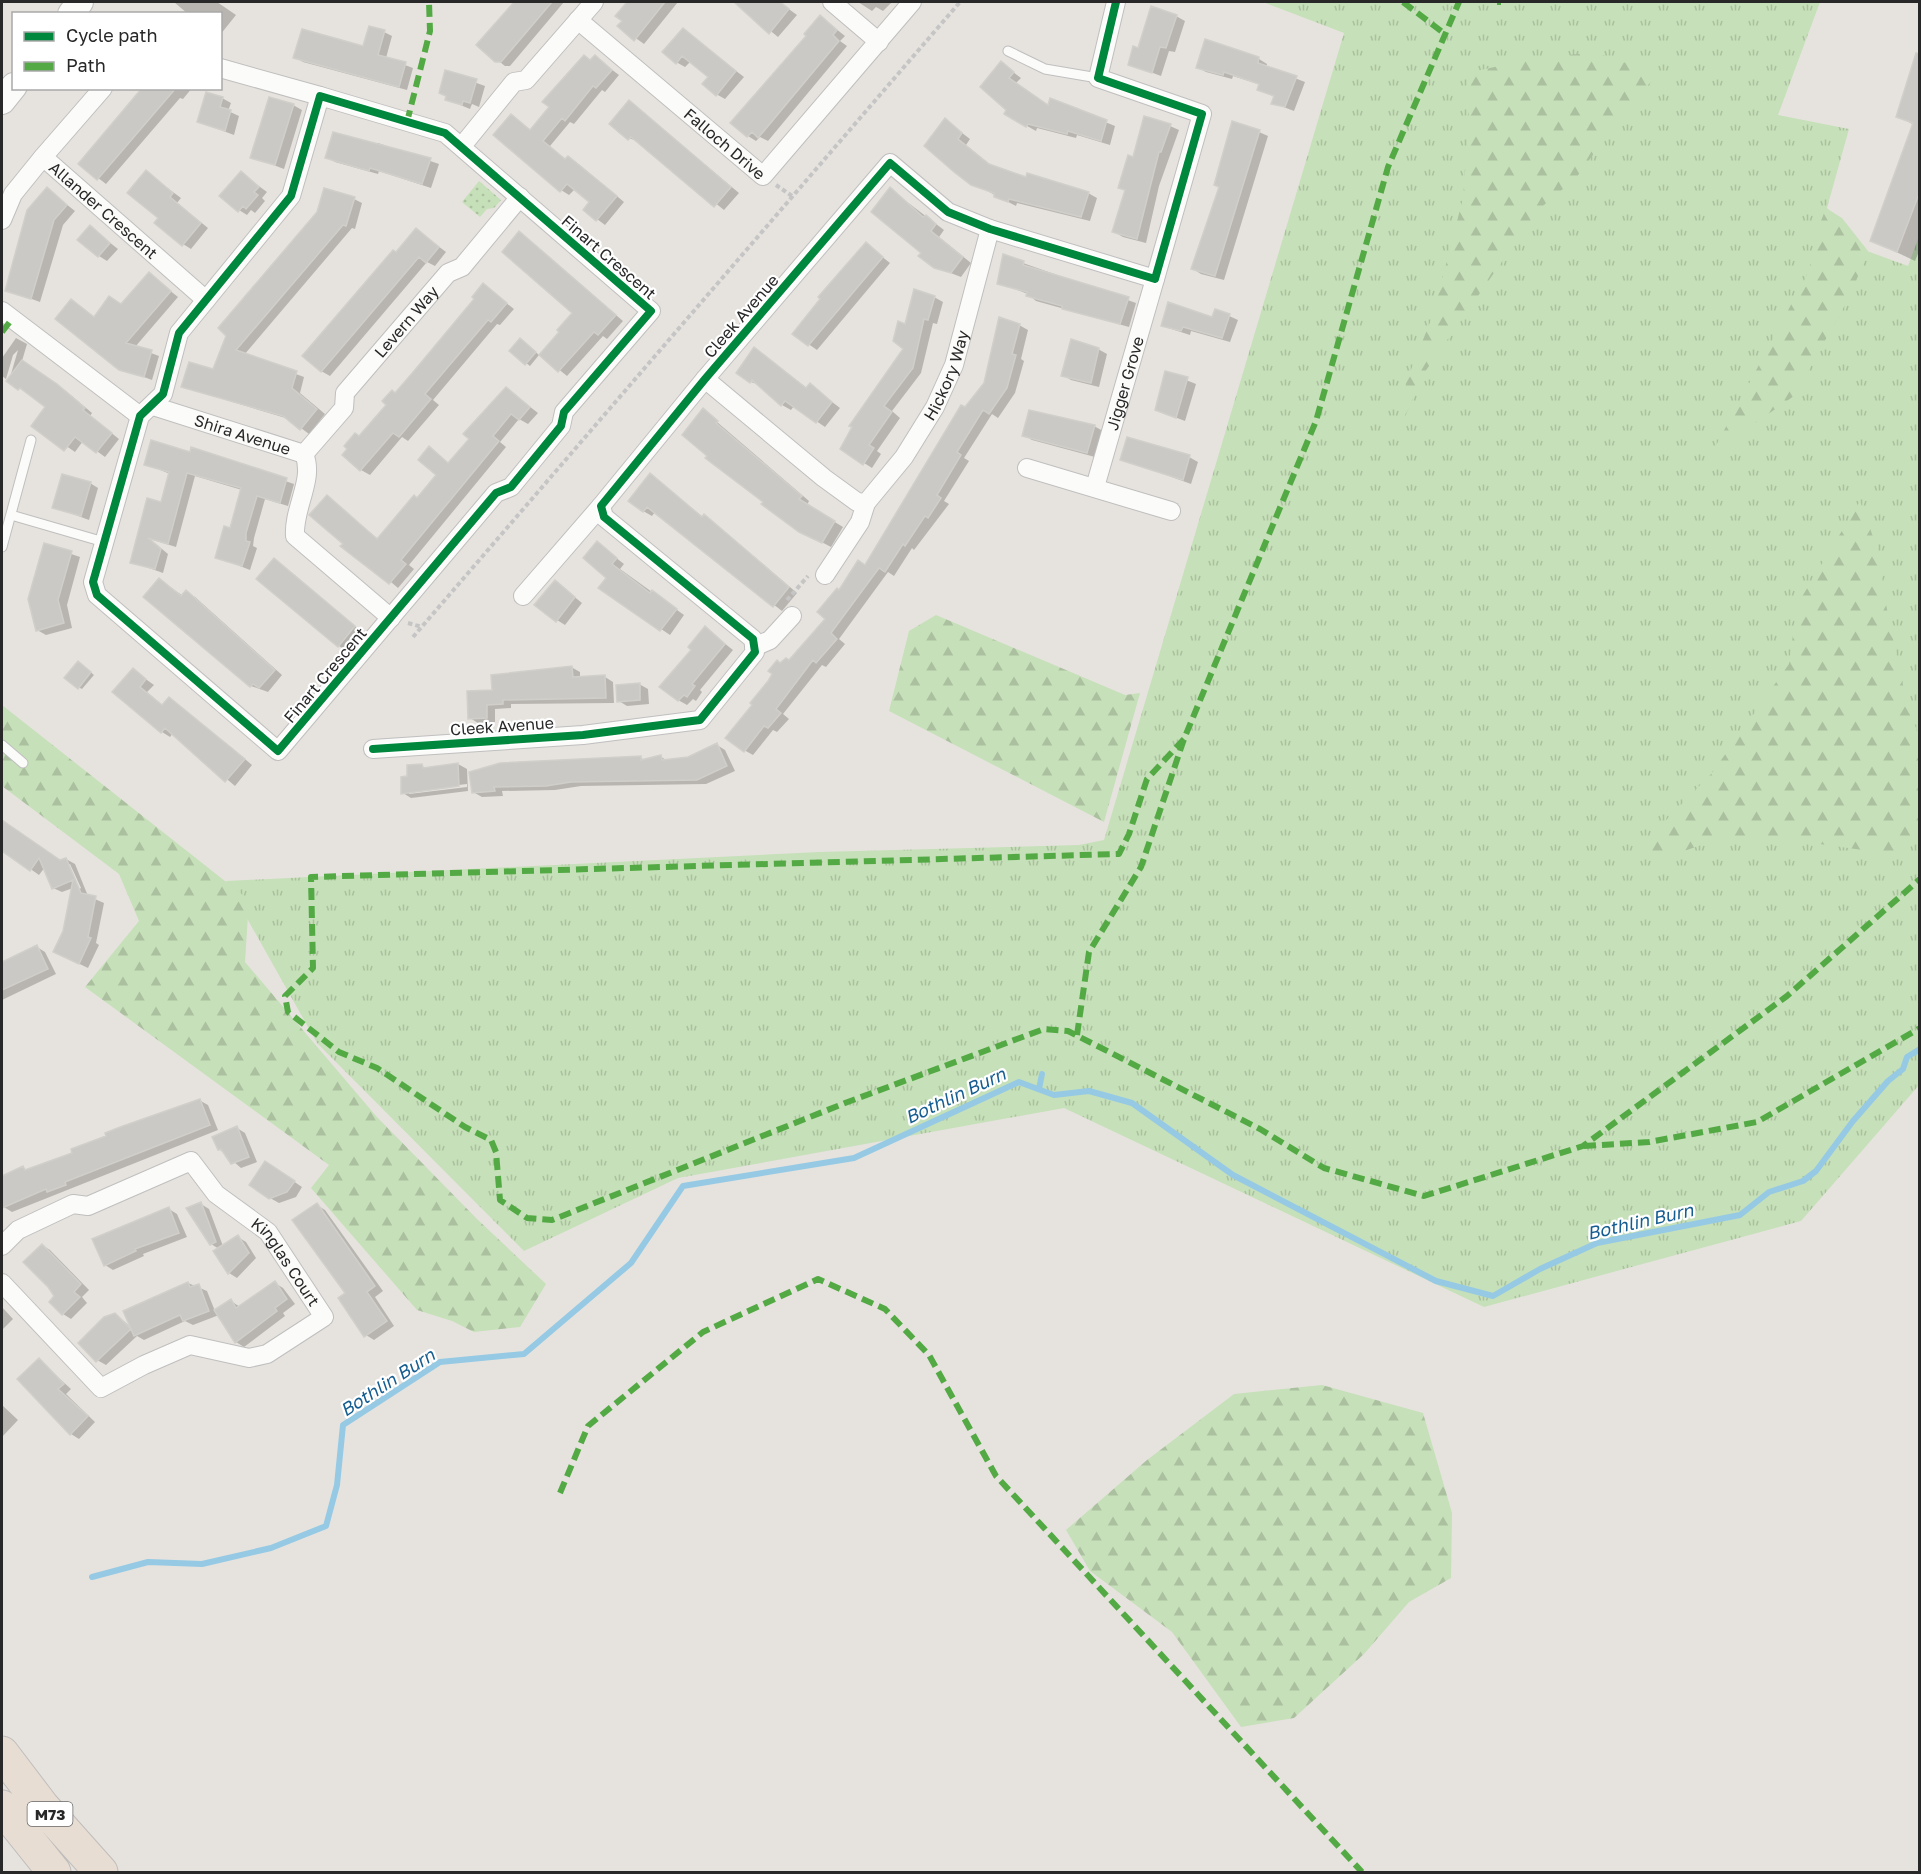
<svg xmlns="http://www.w3.org/2000/svg" width="1921" height="1874" font-family="'Golos Text',sans-serif">
<defs>
<pattern id="grass-tufts" width="24" height="20" patternUnits="userSpaceOnUse" patternTransform="scale(1.5)"><rect width="24" height="20" fill="#c6e0b9"/><path d="M3 7l-1-3M5 7V3M7 7l1-3M15 17l-1-3M17 17v-4M19 17l1-3" fill="none" stroke="#aac09f"/></pattern>
<pattern id="forest-firs" width="22" height="20" patternUnits="userSpaceOnUse" patternTransform="scale(1.5)"><rect width="22" height="20" fill="#c6e0b9"/><path d="M5 1l3.5 6h-7zM16 11l3.5 6h-7z" fill="#aac09f"/></pattern>
<pattern id="park-dots" width="8" height="8" patternUnits="userSpaceOnUse" patternTransform="scale(1.5)"><rect width="8" height="8" fill="#c6e0b9"/><path d="M2 2h.1M6 6h.1" fill="none" stroke="#aac09f" stroke-width="1.8" stroke-linecap="round"/></pattern>
</defs>
<rect width="100%" height="100%" fill="#e6e3de"/>
<path fill="url(#grass-tufts)" d="M1263 2H1820L1778 115 1849 129 1827 208 1867 251 1908 266 1919 236 1920 1084 1801 1221 1484 1307 1064 1108 678 1178 524 1251 317 1043 226 881 819 852 1079 845 1104 840 1344 33Z"/>
<path fill="url(#forest-firs)" d="M1593 52 1659 74 1632 101 1576 178 1538 210 1422 376 1402 424 1406 382 1433 315 1463 198 1469 122 1467 73 1522 61Z
M1826 208 1842 218 1868 251 1850 296 1794 396 1712 453 1809 271 1816 234Z
M1860 501 1880 556 1884 595 1908 709 1919 735V841L1899 855 1762 836 1713 841 1678 853H1634L1712 773 1789 664 1797 605Z
M936 615 1125 695 1140 693 1104 822 889 711 909 631Z
M2 705 249 900 245 962 376 1116 477 1219 546 1284 520 1327 474 1332 452 1321 417 1310 311 1188 329 1165 85 987 139 921 119 874 2 786Z
M1322 1385 1423 1413 1452 1513 1451 1578 1409 1602 1364 1654 1294 1718 1241 1727 1172 1632 1090 1571 1066 1530 1147 1460 1234 1394Z"/>
<path fill="url(#park-dots)" d="M479 181 501 200 494 208 487 209 480 217 462 202Z"/>
<path fill="#0003" fill-rule="evenodd" d="M174 2H217L236 15 220 35V14H188Z
M514 2H564L510 66H505L478 45Z
M633 2H678L644 44 619 26Z
M735 2H765L771 7 775 2H779L797 15 778 37Z
M858 2H892L883 11 876 7 872 11Z
M1176 16 1185 21 1175 52 1169 51 1161 76 1129 64 1139 50Z
M821 17 845 36 840 41 847 46 768 141 760 137 756 141 748 136Z
M683 30 744 77 725 99 716 94 710 77 691 61 685 67 676 62Z
M384 32 392 36 386 58 413 68 407 90 303 62 295 57 364 48Z
M1206 40 1259 59 1267 64 1266 67 1305 82 1294 111 1273 103 1275 97 1259 89 1261 85 1233 76 1232 79 1206 72 1197 67Z
M1920 47V249L1915 261 1871 240 1914 125 1898 116Z
M595 57 619 75 605 92 602 90 574 124 570 122 550 146 566 160 568 158 576 162 624 202 605 225 585 210 591 202 575 189 569 195 561 190 511 115 532 131Z
M1001 63 1021 78 1016 83 1049 107 1051 100 1115 126 1110 145 1077 135 1076 138 1037 128 1036 131 1006 114 1008 109Z
M446 72 485 86 479 107 472 104 470 109 446 99Z
M144 88H192L183 99 180 98 106 184 80 164Z
M222 98 231 103 228 111 239 116 234 135 199 122Z
M630 102 739 193 724 210 639 142 629 138Z
M293 105 302 110 284 169 252 157Z
M945 120 970 139 966 145 993 167 1027 179 1088 193 1097 198 1090 221 1017 203 1016 206 972 183Z
M1170 126 1179 130 1159 186 1146 243 1123 237 1114 232 1134 159Z
M1259 132 1268 136 1224 280 1201 274 1193 269 1221 187Z
M378 143 439 164 431 188 379 171 378 174 335 162 327 157 377 145Z
M146 172 181 198 177 203 208 228 191 249 183 244Z
M241 173 267 192 262 198 265 201 255 213 251 210 247 215 239 210Z
M47 189 75 211 63 225 40 302 7 290Z
M890 189 944 230 939 237 971 263 961 277 935 267 923 253Z
M354 199 362 203 355 229 352 228 244 355 304 377 300 393 325 414 309 434 289 419 183 387 214 371 318 212Z
M90 227 118 249 107 261 99 256Z
M417 230 446 252 435 266 427 262 330 376 321 371 397 254Z
M519 233 623 321 607 339 603 336 567 376 541 355 574 312Z
M866 244 890 263 817 350 794 334Z
M1023 263 1136 303 1129 327 1036 301 1028 294 999 283Z
M149 274 178 297 135 347 159 356 152 380 120 368 79 305 95 318 122 306Z
M483 285 514 309 500 325 497 324 433 400 439 405 408 441 402 437 370 475 361 470 360 437 476 299Z
M934 297 943 302 937 324 933 323 921 373 892 411 900 418 877 451 881 454 872 468 842 449 905 349Z
M1216 310 1238 320 1230 342 1191 331 1190 335 1162 326 1213 319Z
M1019 325 1028 330 1021 359 1024 361 1015 393 998 418 992 414 964 458 969 461 944 501 949 504 914 550 912 548 894 576 888 572 839 639 845 644 826 667 822 665 783 714 789 719 777 732 773 730 753 755 744 750 755 705 781 664 790 662 827 619 840 592 865 566 965 409 985 384Z
M16 338 27 344 22 361 66 391 92 413 90 416 119 439 105 457 83 441 75 452 34 424 47 407 9 381 18 350 13 355 6 379 2 376V358Z
M524 342 539 355 530 366 511 351Z
M755 349 808 389 810 385 840 408 825 427 794 406 791 410 782 405 760 385 751 382Z
M1098 349 1107 354 1099 387 1071 380 1063 375Z
M1166 372 1196 384 1185 421 1156 410Z
M506 388 538 413 528 424 519 419 500 442 506 447 409 565 414 569 398 588 345 543 327 497 378 539 438 475 429 448 450 464 472 439Z
M703 410 809 501 807 505 843 527 831 547 810 536 765 502Z
M1094 426 1103 431 1095 457 1032 440 1024 435Z
M192 449 294 484 288 506 265 499 254 538 253 546 257 548 250 570 217 557 231 530 242 490 195 476 176 547 150 539 168 554 163 573 132 562 162 504 170 474 146 464 191 454Z
M1189 457 1198 462 1191 484 1122 459Z
M650 475 703 517 712 521 797 593 782 611 655 512 652 516 643 511Z
M90 483 98 488 89 520 54 507Z
M597 543 624 564 620 569 684 615 670 635 600 588 608 578Z
M45 545 80 557 67 605 72 628 46 635 37 630Z
M274 560 362 632 347 651 339 646Z
M160 580 183 596 186 592 195 597 282 675 268 692 251 686 145 597Z
M556 582 582 603 565 625 557 620Z
M705 628 733 650 700 690 702 692 696 701 693 699 687 705 678 700 693 650Z
M82 665 94 675 82 689 78 687Z
M571 667 580 672V678L605 677 613 682 614 703 511 704V708L495 709V722L478 723 470 718 493 691Z
M133 670 154 685 147 692 163 706 226 743 252 765 235 786 173 733 170 737 162 732 114 692Z
M639 684 648 689 649 704 627 706 619 701Z
M717 745 725 750 735 771 706 784 581 786 555 790 502 791 503 796 482 797 473 792 471 773 641 758 646 761 661 757 668 761 688 758Z
M458 764 467 769 468 791 411 798 403 793 408 777 422 766 427 769ZM467 784V787L409 794V791Z
M2 820 61 861 66 859 75 864 88 896 104 903 96 943 99 945 88 968 63 956 64 931 73 888 62 892 53 888 45 867 39 875 2 849ZM67 864H70L81 888 78 890Z
M37 947 45 952 56 974 2 1000V963Z
M199 1100 208 1105 218 1130 12 1212 4 1207 2 1177 23 1168 29 1171 74 1154Z
M237 1128 245 1133 257 1162 241 1168 219 1149Z
M274 1168 302 1187 296 1197 279 1203 270 1198Z
M201 1204 209 1209 223 1246 238 1237 246 1242 256 1258 237 1278 229 1273 215 1251 219 1249 211 1244Z
M317 1205 325 1210 383 1291 375 1297 394 1326 374 1340 366 1335 347 1293Z
M169 1209 177 1214 187 1237 143 1254 144 1256 113 1270 105 1265Z
M42 1245 50 1250 89 1290 82 1297 87 1303 71 1319 63 1314 56 1296 30 1267Z
M188 1283 207 1291 215 1311 231 1301 240 1307 275 1283 283 1288 295 1304 283 1313 285 1316 244 1347 236 1342 219 1315 193 1325 185 1321 144 1340 137 1336 106 1365 97 1360 115 1314 132 1328Z
M2 1307 13 1319 2 1330Z
M39 1360 71 1389 66 1394 95 1422 79 1439 71 1434Z
M2 1405 18 1420 2 1437Z"/>
<g fill="none" stroke-linecap="round" stroke-linejoin="round">
<path stroke="#96cae4" stroke-width="6" d="M1039 1089 1042 1074
M92 1577 148 1562 202 1564 271 1548 326 1526 337 1485 343 1425 440 1362 524 1354 631 1263 683 1186 854 1158 1019 1082 1054 1095 1089 1091 1132 1103 1233 1175 1436 1281 1493 1296 1540 1269 1597 1243 1740 1215 1769 1192 1803 1181 1816 1171 1853 1121 1888 1081 1903 1069 1907 1057 1920 1049"/>
</g>
<path fill="#cbc9c5" stroke="#d1cfca" stroke-width="1.5" d="M514 2H552L501 62H495L476 45Z
M627 2H665L634 41 617 26 622 21 615 16Z
M734 2H780L789 9 769 34Z
M1151 6 1177 15 1166 48 1160 47 1152 73 1128 65 1133 46 1138 48Z
M820 15 837 30 833 35 839 41 758 138 752 132 747 137 730 123 806 36 804 34Z
M369 26 385 30 378 55 406 62 399 87 293 58 302 29 363 46Z
M683 28 736 71 716 96 702 84 708 77 682 56 676 64 662 52Z
M1205 39 1259 57 1258 63 1297 76 1285 107 1271 104 1274 96 1257 90 1259 84 1224 72 1223 75 1196 68Z
M1916 53 1920 54V191L1897 252 1870 241 1913 123 1896 117Z
M584 55 590 60 595 55 612 70 596 88 593 86 565 121 562 118 543 141 565 159 568 156 617 196 596 221 583 210 589 202 567 184 560 192 493 135 511 114 530 130 549 107 542 102Z
M1001 61 1014 72 1009 78 1048 105 1050 98 1107 120 1101 141 1068 131 1067 134 1028 124 1026 127 1004 114 1006 110 980 87Z
M445 70 477 79 470 103 463 101 462 105 445 100 446 96 439 93Z
M142 88H176L97 180 78 164Z
M206 92 223 97 220 107 231 110 225 131 197 122Z
M269 97 294 104 275 165 250 158Z
M629 100 731 187 714 207 631 137 628 140 609 124Z
M1144 116 1171 124 1161 152H1159L1137 239 1112 232 1125 190 1118 188 1128 155 1133 157Z
M945 118 962 133 958 139 989 164 1026 177 1027 173 1089 192 1081 217 1009 199 1008 202 994 197V193L971 185 954 172 924 146Z
M1232 121 1260 130 1215 276 1191 269 1219 187 1214 185Z
M333 132 431 158 422 184 370 168 369 171 325 158Z
M146 170 173 193 170 197 201 223 182 246 154 223 158 218 127 193Z
M241 171 259 187 254 192 258 195 246 209 243 206 238 212 219 196Z
M47 187 67 205 54 220 31 299 5 291 27 210Z
M890 187 923 217 926 215 936 224 931 231 963 257 951 273 934 268 918 256 921 253 871 212Z
M324 188 355 197 346 226 343 225 236 350 297 371 292 388 317 409 300 430 283 416 181 387 189 362 213 369 226 336 218 328 317 212Z
M90 225 110 243 98 257 77 240Z
M416 228 439 247 426 263 419 257 321 372 302 356 393 250 396 252Z
M519 231 616 315 598 335 594 332 558 372 539 355 559 332 557 330 572 313 502 252Z
M866 242 883 257 808 346 792 334 820 299 818 297Z
M1003 254 1024 261 1023 265 1129 297 1120 324 1062 309V306L1026 296 1027 292 997 284Z
M149 272 171 291 126 343 152 350 144 377 119 370 55 319 71 299 94 317 109 296 121 304Z
M483 283 507 303 491 322 488 320 425 394 431 399 399 437 393 433 360 471 342 455 347 449 344 446 355 433 359 436 386 405 382 401 392 390 395 393 414 371 474 299 472 297Z
M914 289 935 296 928 320 924 319 913 368 884 406 892 412 869 445 874 448 863 465 840 449 852 427 849 426 903 349 893 341 898 321 905 324Z
M1168 302 1212 317 1215 309 1230 314 1222 338 1183 327 1181 331 1161 326Z
M999 317 1020 324 1012 354 1016 355 1007 388 989 414 983 410 957 452 961 455 937 495 941 498 928 518 925 516 905 546 903 544 885 572 879 568 831 633 837 639 816 663 813 660 776 709 781 713 768 728 764 726 744 752 725 738 752 705 750 703 768 681 772 674 768 671 777 660 780 663 786 658 789 660 825 619 817 612 837 588 839 590 858 560 865 565 961 405 965 407 984 383Z
M520 338 536 352 525 365 509 351Z
M1071 339 1099 348 1091 383 1061 376Z
M754 347 806 388 810 383 832 402 816 423 785 401 781 406 752 380 750 383 736 373Z
M22 360 57 384 85 408 83 410 112 433 96 453 75 437 64 451 31 426 45 407 20 388 18 390 6 381Z
M1165 371 1188 377 1176 418 1155 410Z
M506 387 530 407 519 420 511 414 493 436 499 441 401 560 406 564 389 584 340 546 343 544 309 515 327 495 377 539 414 495 417 498 436 475 418 460 429 446 448 463 469 439 463 434Z
M703 408 718 421 716 423 802 496 799 499 835 521 822 543 799 532 761 504 763 502 705 458 707 456 682 435Z
M1029 410 1095 425 1087 453 1022 436Z
M1127 437 1190 455 1183 480 1120 460Z
M151 440 190 452 191 447 287 478 280 503 257 496 246 533V541L250 542 242 566 215 558 224 526 230 528 241 488 187 473 168 544 148 538 161 549 155 569 130 563 147 498 161 502 169 472 144 465Z
M650 473 702 517 704 514 789 587 773 607 647 507 643 512 628 501Z
M62 474 91 482 81 516 52 508Z
M597 541 617 558 612 564 650 593 652 590 677 609 660 631 598 588 606 578 583 558Z
M44 543 72 551 58 600 64 623 36 631 28 599Z
M274 558 355 626 338 647 256 579Z
M159 578 181 596 186 590 275 670 259 688 253 684 250 687 143 597Z
M555 580 575 597 556 622 534 605Z
M705 626 725 644 692 684 695 686 687 697 684 695 678 701 659 687 691 650 688 647Z
M78 661 91 672 78 689 64 678Z
M572 666 573 677 605 675 606 698 503 700V704L487 705V718L468 719 467 691 492 690 491 675Z
M133 668 146 679 140 687 162 705 169 697 245 759 225 782 165 728 161 733 112 692Z
M640 683V700L617 702 616 685Z
M717 743 727 766 697 780 571 782 546 786 494 787 495 791 472 793 469 772 500 763 641 756V760L661 755 662 760 688 757Z
M458 763 459 786 401 794V777L407 776V765L422 764 423 768Z
M2 820 60 860 66 858 81 893 96 896 88 937 91 938 79 964 53 952 63 931 73 880 52 889 39 858 30 871 2 851Z
M37 945 48 969 2 990V962Z
M200 1099 210 1125 65 1182 66 1185 47 1192 46 1189 2 1208V1176L23 1166 25 1170 72 1153 71 1149 106 1136 105 1133 123 1126Z
M237 1126 249 1157 231 1164 221 1149 218 1150 212 1137Z
M265 1161 295 1181 287 1192 269 1199 249 1185Z
M201 1202 216 1242 210 1245 186 1208Z
M317 1203 375 1286 367 1292 387 1321 364 1337 338 1298 345 1293 292 1220Z
M169 1207 179 1233 135 1249 136 1251 104 1266 92 1239Z
M238 1235 249 1253 228 1274 213 1251Z
M42 1244 81 1284 74 1292 80 1297 62 1315 49 1302 54 1296 48 1287 23 1262Z
M275 1281 287 1299 275 1308 277 1311 235 1343 214 1310 231 1299 236 1308Z
M188 1282 190 1287 199 1284 209 1311 183 1321 180 1315 134 1336 123 1311Z
M115 1313 131 1329 96 1362 78 1343 104 1317Z
M39 1358 64 1384 58 1389 88 1416 70 1435 17 1379Z"/>
<g fill="none" stroke-linecap="round" stroke-linejoin="round">
<g stroke="#c0bfbf" stroke-width="11">
<path id="service" d="M1008 51 1045 69 1098 78
M11 515 104 542
M2 547 31 440
M2 745 23 763"/>
</g>
<g stroke="#c0bfbf" stroke-width="20">
<g id="minor">
<path d="M832 2 879 42"/>
<path id="s1" d="M578 20 763 176 912 2"/>
<path d="M220 68 320 96"/>
<path id="s2" d="M103 88 43 157 206 300"/>
<path d="M320 96 445 133 651 311 564 412 561 426 511 487 496 493 278 751 97 595 93 582 140 416 163 394 179 333 291 196Z"/>
<path d="M462 146 514 82 526 80 594 2"/>
<path d="M2 220 13 194 43 157"/>
<path d="M2 311 140 416"/>
<path id="s3" d="M705 379 824 478 857 502 866 503 904 457 935 407 954 365 990 229"/>
<path id="s4" d="M153 406 304 454C315 479 293 508 295 536L391 618"/>
<path id="s5" d="M304 454 344 408 345 393 448 273 462 267 520 197"/>
<path d="M1027 468 1171 511"/>
<path id="s6" d="M1095 487 1155 279"/>
<path d="M825 575 860 522 866 503"/>
<path d="M523 596 601 506"/>
<path d="M754 647 770 640 792 616"/>
<path d="M373 749 583 735 700 720 755 652 753 639 604 517 601 506 705 379 890 163 948 212 990 229 1155 279 1202 114 1098 78 1116 2"/>
<path id="s7" d="M2 1246 18 1230 73 1204 88 1206 191 1161 216 1194 268 1232 324 1317 267 1354 249 1358 190 1345 144 1365 101 1388 2 1283"/>
</g>
</g>
<g stroke="#c0bfbf" stroke-width="28">
<path id="secondary" d="M71 14 80 2
M2 101 14 86"/>
</g>
<g stroke="#bfbdbc" stroke-width="35">
<path id="motorway" d="M2 1753 43 1807 101 1872
M2 1807 54 1872"/>
</g>
<path stroke="#c6c5c5" stroke-width="4" stroke-dasharray="4.5 3" stroke-linecap="butt" d="M776 185 792 196
M787 600 808 576
M408 623 422 627
M413 637 960 2"/>
<use href="#service" stroke="#fbfbfa" stroke-width="9"/>
<use href="#minor" stroke="#fbfbfa" stroke-width="18"/>
<use href="#secondary" stroke="#fbfbfa" stroke-width="26"/>
<use href="#motorway" stroke="#e7ddd3" stroke-width="33"/>
<path stroke="#53aa44" stroke-width="6" stroke-dasharray="12 6" stroke-linecap="butt" d="M1403 2 1445 34
M1497 2H1501
M407 122 430 31 429 2
M2 332 12 319
M1184 739 1147 779 1129 834 1119 854 311 877 313 968 285 996 288 1012 339 1052 377 1068 465 1127 491 1140 496 1152 500 1200 527 1218 552 1220 845 1103 1044 1029 1068 1031 1260 1129 1324 1168 1424 1196 1583 1146 1787 996 1920 879
M1077 1035 1089 952 1141 867 1184 739 1316 421 1388 167 1459 2
M1584 1146 1649 1142 1757 1122 1920 1028
M560 1493 588 1426 703 1332 818 1279 885 1309 929 1355 996 1476 1362 1872"/>
<g stroke="#fff" stroke-width="11">
<path id="cycleway" d="M320 96 445 133 651 311 564 412 561 426 511 487 496 493 278 751 97 595 93 582 140 416 163 394 179 333 291 196Z
M373 749 583 735 700 720 755 652 753 639 604 517 601 506 705 379 890 163 948 212 990 229 1155 279 1202 114 1098 78 1116 2"/>
</g>
<use href="#cycleway" stroke="#00873e" stroke-width="8"/>
</g>
<g text-anchor="middle" dominant-baseline="central" stroke-width="4.5" stroke-linejoin="round" paint-order="stroke">
<rect fill="#fff" stroke="#686868" stroke-width="1.5" x="27.5" y="1802" width="45" height="24" rx="4.5"/>
<g font-size="15" font-weight="bold" fill="#282828">
<text x="50" y="1814">M73</text>
</g>
<g font-size="16" fill="#282828" stroke="#fff">
<text stroke="none"><textPath href="#s1" startOffset="192">Falloch Drive</textPath></text>
<text stroke="none"><textPath href="#s2" startOffset="172">Allander Crescent</textPath></text>
<text transform="translate(609 257) rotate(41)">Finart Crescent</text>
<text transform="translate(741 316) rotate(-49)">Cleek Avenue</text>
<text stroke="none"><textPath href="#s5" startOffset="170">Levern Way</textPath></text>
<text stroke="none"><textPath href="#s3" startOffset="357">Hickory Way</textPath></text>
<text stroke="none"><textPath href="#s6" startOffset="108">Jigger Grove</textPath></text>
<text stroke="none"><textPath href="#s4" startOffset="94">Shira Avenue</textPath></text>
<text transform="translate(325 675) rotate(-50)">Finart Crescent</text>
<text transform="translate(502 726) rotate(-4)">Cleek Avenue</text>
<text stroke="none"><textPath href="#s7" startOffset="351">Kinglas Court</textPath></text>
</g>
<g font-size="18" font-style="italic" fill="#155d90" stroke="#fff">
<text transform="translate(955 1095) rotate(-25)">Bothlin Burn</text>
<text transform="translate(1640 1221) rotate(-13)">Bothlin Burn</text>
<text transform="translate(387 1382) rotate(-33)">Bothlin Burn</text>
</g>
</g>
<rect width="1921" height="1874" fill="none" stroke="#282828" stroke-width="6"/>
<rect x="12" y="12" width="210" height="78" fill="#ffffff" stroke="#a9a9a9" stroke-width="1.5"/>
<rect x="24" y="32" width="30" height="9" fill="#00873e" stroke="#a9a9a9" stroke-width="1.5"/>
<text x="66" y="42" font-size="18" fill="#282828">Cycle path</text>
<rect x="24" y="62" width="30" height="9" fill="#53aa44" stroke="#a9a9a9" stroke-width="1.5"/>
<text x="66" y="72" font-size="18" fill="#282828">Path</text>
</svg>
